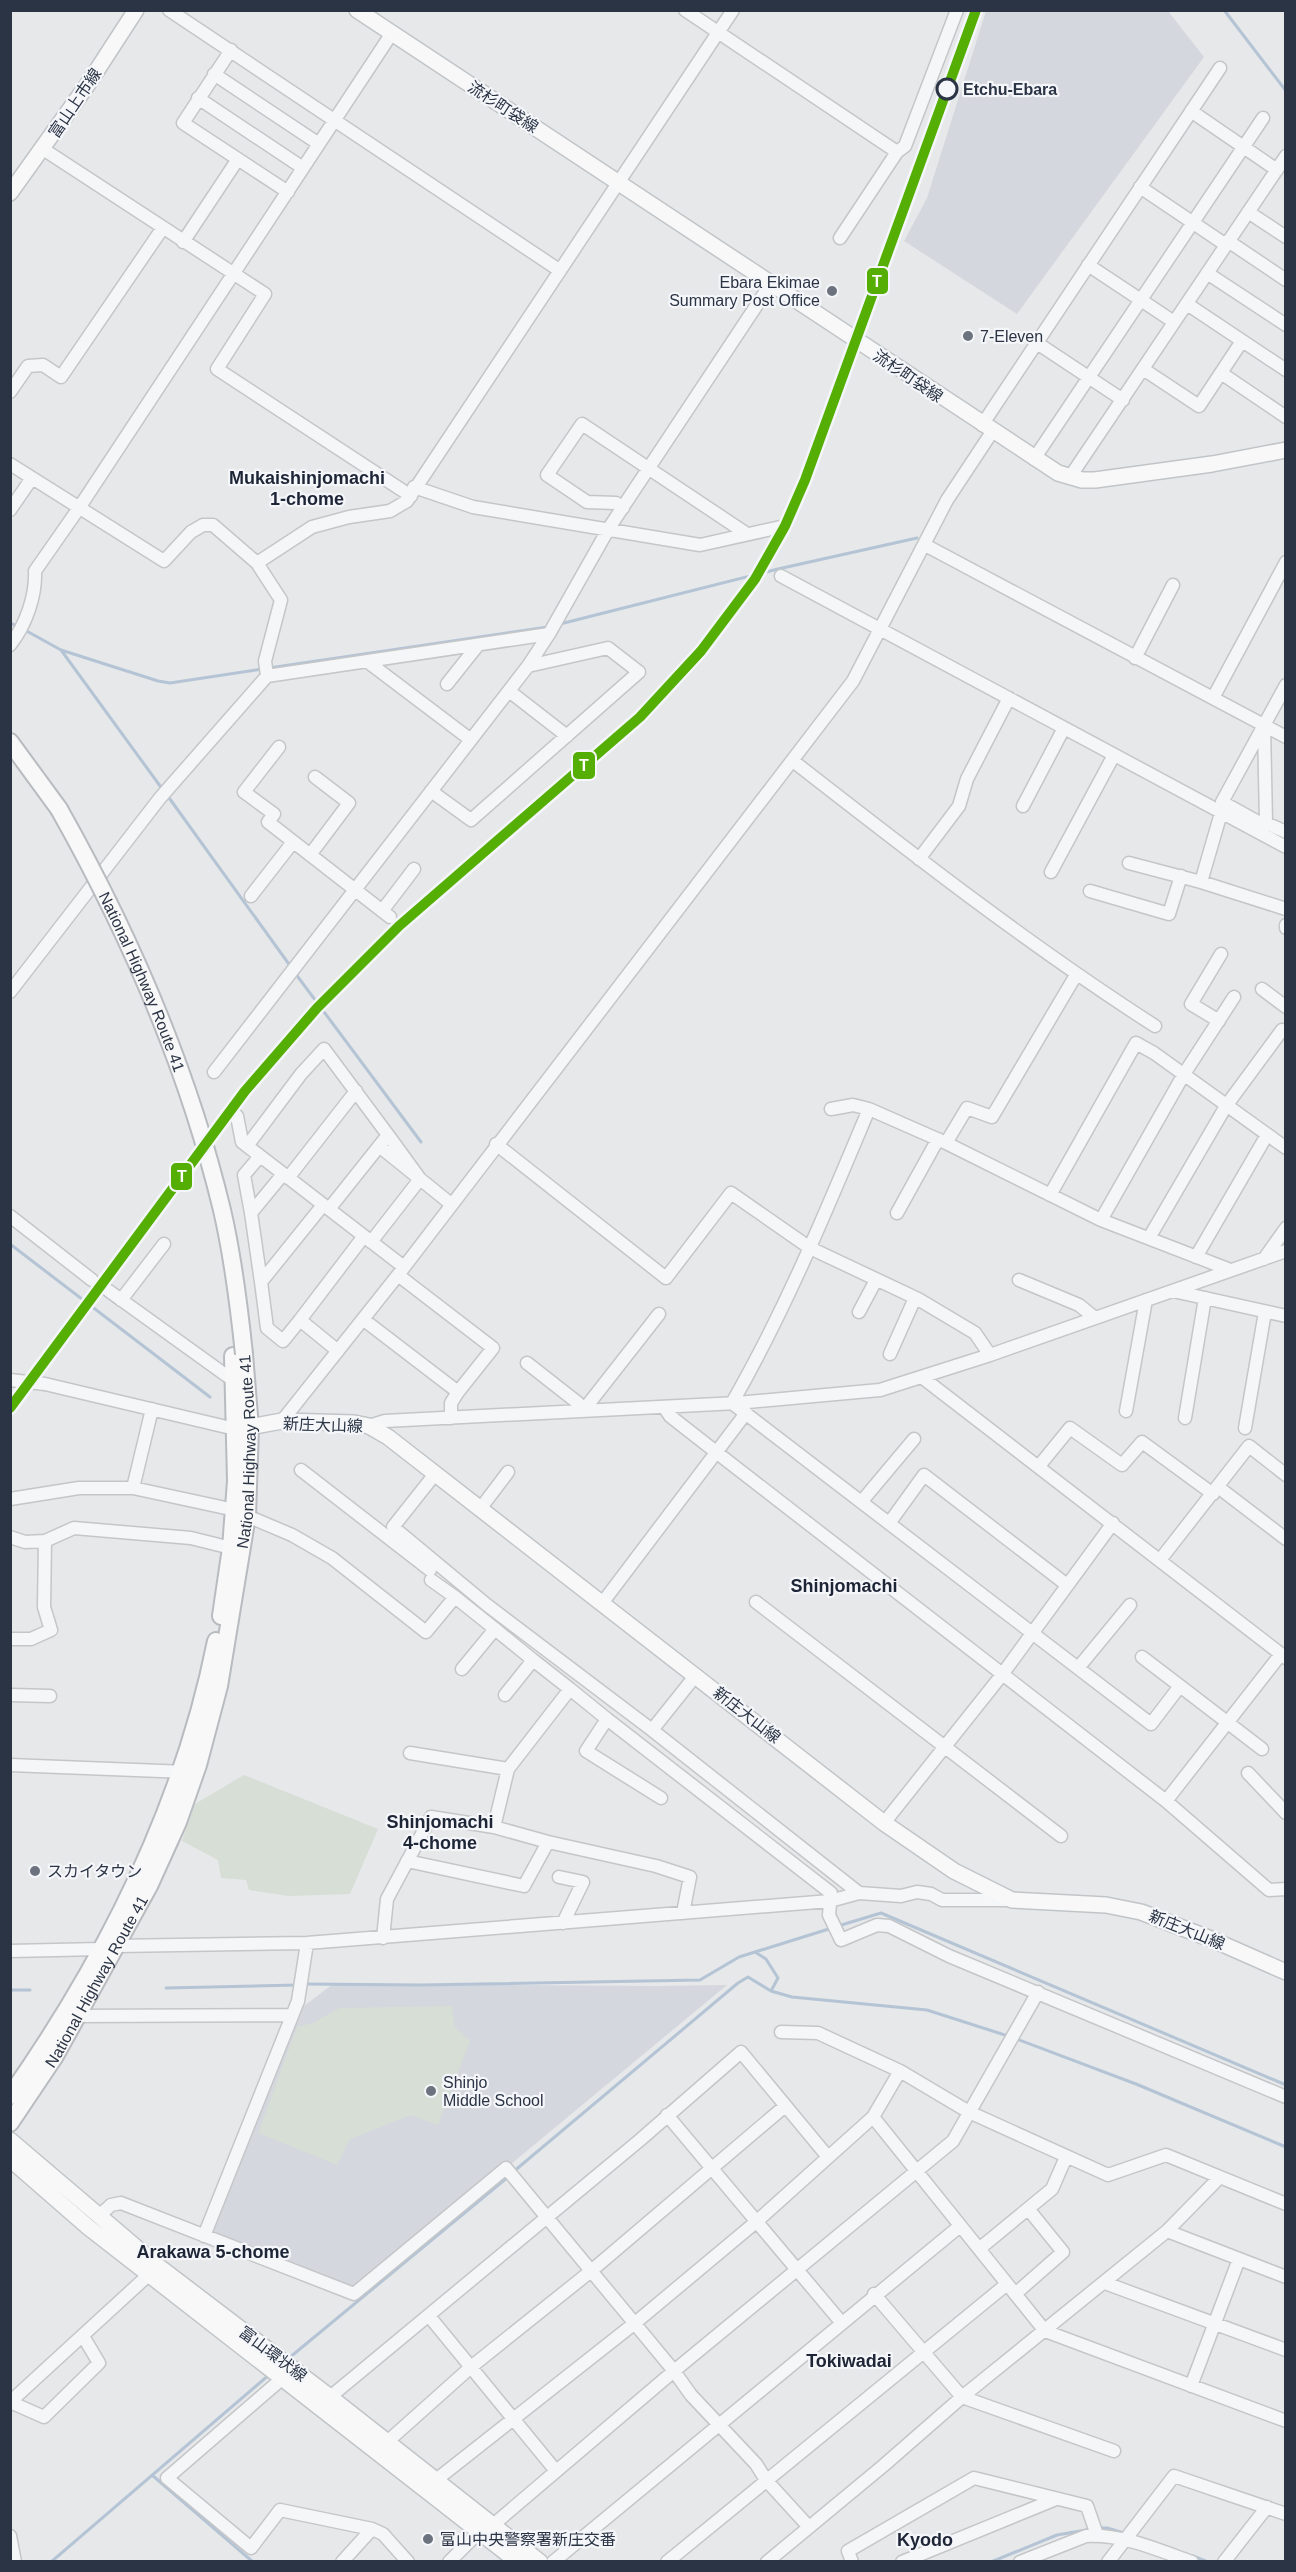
<svg xmlns="http://www.w3.org/2000/svg" width="1296" height="2572" font-family="Arial,'Noto Sans JP',sans-serif">
<rect width="100%" height="100%" fill="#e6e8ea"/>
<path fill="#d4d7dd" d="M986 11H1168L1204 57 1017 314 904 241 927 198Z
M333 1984 657 1986 727 1985 354 2294 208 2236 292 2015Z"/>
<path fill="#d6ded6" d="M244 1775 378 1829 350 1894 289 1896 249 1890 246 1880 221 1878 218 1860 182 1841 195 1804Z
M452 2006 455 2027 470 2041 438 2125 411 2115 350 2139 337 2165 258 2133 297 2027 313 2023 339 2008Z"/>
<g fill="none" stroke-linecap="round" stroke-linejoin="round">
<path stroke="#b4c4d5" stroke-width="3" d="M1224 10 1286 91
M10 623 17 626
M560 624 778 569 917 538
M23 629 61 650 158 681 170 683 263 669
M61 650 163 790
M269 668 548 627
M167 795 291 967
M295 973 421 1142
M10 1244 210 1397
M91 1285 117 1304
M838 1926 881 1913 1286 2085
M755 1952 832 1928
M304 1984 421 1985 700 1980 739 1957 755 1952 766 1959 778 1978 771 1991
M166 1988 297 1985
M10 1990H30
M1014 2038 1136 2084 1286 2147
M513 2172 738 1983 748 1977 771 1991 792 1997 927 2010 1008 2036
M289 2358 508 2177
M152 2475 253 2562
M1098 2528H1107L1124 2533
M1193 2556 1208 2562
M51 2562 270 2374
M991 2562 1057 2535 1092 2529"/>
<g stroke="#c4c6c8" stroke-width="15">
<path id="minor" d="M169 10 559 270
M685 10 897 152
M231 50 183 123 288 192
M214 74 319 144
M198 98 303 168
M1191 111 1277 170
M43 149 265 294 217 369 411 496
M1140 187 1226 245
M1248 212 1286 237
M840 238 897 152 905 146 957 10
M1228 241 1286 280
M183 242 238 159
M1088 265 1174 322
M1207 273 1286 325
M1187 304 1286 370
M1037 343 1123 400
M1143 369 1199 406 1242 341
M1221 373 1286 417
M10 392 28 366 43 365 61 377 162 229
M982 425 1220 68
M1034 459 1263 118
M10 464 164 561 191 532 203 525H213L257 563 281 600 265 661 267 676
M1070 477 1286 156
M414 487 473 507 700 545 785 526
M623 508 616 503 587 502 547 475 582 424 747 534
M10 510 32 478
M925 545 1286 737
M257 563 312 527 349 517 390 511 407 501 733 10
M781 576 1286 847
M10 645C26 625 36 596 35 571L79 508 392 33
M1135 658 1173 585
M368 662 471 740
M447 684 478 645
M1286 685 1222 802 1260 823H1266L1286 832
M509 691 567 736
M1213 698 1286 562
M1264 726 1266 823
M279 747 244 792 274 814 268 822 390 917
M793 761C911 853 1029 945 1155 1026
M431 791 471 820 639 672 608 648 528 666
M1023 806 1064 728
M1221 813 1201 882 1286 909
M310 855 349 803 315 777
M919 859 959 806 967 779 1009 698
M1129 863 1201 882
M1051 872 1114 755
M1090 891 1169 914 1181 876
M251 896 293 842
M382 911 414 869
M1286 925V928
M1076 975 992 1117 967 1108 946 1143 1101 1220 1228 1269
M1262 989 1286 1007
M10 992 160 798 267 676 549 634
M1219 1021 1191 1004 1221 954
M214 1072 528 666 549 634 609 528 770 285
M831 1109 853 1105 869 1109C827 1209 786 1309 732 1403L1151 1724 1180 1686 1262 1749
M869 1109 944 1142
M237 1116 242 1142 404 1267
M496 1144 666 1278 731 1193 810 1248 918 1299 975 1333 990 1355
M247 1146 301 1074 324 1049 388 1135 329 1209
M379 1146 420 1179 388 1135
M288 1178 356 1091
M1050 1195 1136 1043 1154 1053 1286 1148
M251 1213 244 1175 260 1156
M897 1213 938 1139
M10 1216 92 1280
M1101 1220 1184 1074 1234 997
M1149 1238 1226 1106 1282 1030
M371 1242 420 1179 451 1204
M1196 1257 1267 1135
M1264 1259 1286 1228
M1019 1280 1079 1305 1095 1318
M261 1282 251 1213 283 1174
M109 1291 234 1381
M1173 1291 1286 1316
M121 1300 164 1244
M859 1312 876 1280
M300 1320 283 1341 267 1328 261 1282 323 1205
M364 1320 458 1392 493 1348 398 1275
M338 1351 300 1320 364 1236
M890 1354 915 1298
M527 1363 578 1403 583 1411 659 1314
M923 1378 1286 1658
M10 1380 45 1384 235 1429
M664 1407 670 1416 716 1452 1166 1801 1269 1890 1286 1889
M1126 1411 1146 1300
M451 1418V1403L458 1392
M1185 1418 1205 1298
M282 1421 398 1275 853 681 947 500 992 432
M369 1426 385 1421 737 1403 880 1390 990 1355 1286 1251
M1245 1428 1265 1312
M1039 1466 1070 1428 1122 1465 1142 1442 1213 1494
M301 1470 430 1570
M435 1474 393 1527 487 1605 652 1730
M1218 1487 1286 1539
M133 1488 235 1510
M10 1499 79 1488H133L152 1409
M862 1501 914 1439
M480 1509 508 1472
M247 1516 292 1535 332 1558 426 1632 455 1597 431 1580
M890 1522 924 1475 1067 1585
M10 1537 25 1542 45 1541 74 1528 191 1538 231 1548
M1160 1560 1249 1446 1286 1475
M455 1597 495 1629 462 1669
M603 1602 746 1413
M756 1602 1061 1836
M495 1629 533 1660 505 1695
M10 1639H31L51 1630 44 1607 45 1541
M1142 1657 1180 1686
M1078 1668 1130 1605
M696 1675 652 1730 859 1893
M570 1689 607 1719 586 1751 661 1798
M10 1695 50 1696
M607 1719 831 1893 829 1915 841 1940 877 1925 889 1926 949 1956 1286 2097
M410 1753 508 1769 570 1689 533 1660
M10 1765 186 1772
M1248 1773 1286 1813
M1166 1801 1281 1654
M884 1823 1001 1676 1113 1523
M548 1842 656 1866 690 1877 683 1913
M407 1861 524 1886 548 1842 494 1827
M559 1877 583 1882 563 1923
M383 1938 387 1899 431 1817 494 1827 508 1769
M116 1946 307 1943 830 1901 859 1893 901 1896 917 1892 931 1894 942 1900H1011
M10 1951 101 1949
M71 2016 292 2015
M781 2032 818 2033 900 2071 969 2112 1108 2175 1166 2155 1286 2204
M667 2115 841 2322
M873 2117 1045 2331 1286 2421
M99 2216 111 2205 121 2203 354 2294 506 2168 674 2371 691 2395 756 2464 766 2480 808 2526
M1167 2231 1286 2277
M204 2236 298 2001 307 1943
M979 2249 1052 2189 1066 2157
M1105 2283 1286 2350
M874 2294 962 2397 1114 2451
M1015 2294 1063 2252 1029 2210
M429 2316 556 2471
M284 2377 167 2478 251 2548 280 2510 372 2529 383 2534 408 2562
M1191 2386 1239 2259
M330 2397 640 2140 741 2052 828 2157
M10 2402 155 2269
M10 2402 44 2417 99 2363 83 2336
M387 2442 471 2367 591 2271 784 2107
M436 2480 635 2323 756 2222 873 2117 900 2071
M10 2536 15 2562
M342 2562 372 2529
M449 2562 479 2532 493 2525 674 2371 953 2141 1038 1992
M553 2562 960 2226
M667 2562 1007 2284
M767 2562 883 2466 962 2397 1167 2231 1219 2178
M852 2562 848 2551 974 2478 1087 2506 1097 2535
M902 2562 1056 2499
M1020 2562 1086 2536C1123 2534 1158 2550 1192 2562
M1108 2562 1174 2476 1286 2514
M1224 2562 1267 2507"/>
</g>
<g stroke="#c2c5c8" stroke-width="18">
<path id="major" d="M357 10 1058 473 1082 480H1095L1212 464 1286 450
M10 193 88 84 136 10
M238 1429 282 1421 354 1423 369 1426 388 1437 884 1823 954 1871 1012 1900 1106 1905 1141 1912 1211 1939 1286 1972
M10 2140 158 2266 330 2397 540 2562
M10 2159 88 2227 518 2562"/>
</g>
<g stroke="#b8bbbf" stroke-width="20">
<g id="highway">
<path d="M10 742 59 809"/>
<path d="M221 1616 231 1548 236 1481 233 1356"/>
<path d="M10 2096C107 1958 183 1807 216 1641"/>
<path id="s1" d="M10 2123 55 2056 149 1886 178 1822 198 1765 219 1686 247 1516 250 1428 244 1354"/>
</g>
</g>
<use href="#minor" stroke="#f5f6f7" stroke-width="12"/>
<use href="#major" stroke="#f8f8f8" stroke-width="15"/>
<use href="#highway" stroke="#f8f8f8" stroke-width="16"/>
<g stroke="#b8bbbf" stroke-width="20" stroke-linecap="butt">
<g id="highway-bridge">
<path id="s2" d="M59 809C130 935 188 1069 222 1210 233 1257 239 1306 244 1354"/>
</g>
</g>
<use href="#highway-bridge" stroke="#f8f8f8" stroke-width="16"/>
<g stroke="#f4f6f9" stroke-width="15">
<path id="rail-1" d="M10 1408 245 1091 317 1008 399 926 640 717 701 651 755 579 785 526 805 480 976 10"/>
</g>
<use href="#rail-1" stroke="#55ae04" stroke-width="10"/>
</g>
<circle fill="#f4f6f9" stroke="#2b3445" stroke-width="3" cx="947" cy="89" r="10"/>
<g fill="#6c737f" stroke="#f4f6f9" stroke-width="2">
<circle cx="832" cy="291" r="6"/>
<circle cx="968" cy="336" r="6"/>
<circle cx="35" cy="1871" r="6"/>
<circle cx="431" cy="2091" r="6"/>
<circle cx="428" cy="2539" r="6"/>
</g>
<g text-anchor="middle" dominant-baseline="central" stroke-width="4.5" stroke-linejoin="round" paint-order="stroke">
<g font-size="16" font-weight="bold" fill="#2b3445" stroke="#f4f6f9" text-anchor="start">
<text x="963" y="89">Etchu-Ebara</text>
</g>
<g font-size="16" fill="#2b3445" stroke="#f4f6f9">
<text transform="translate(75 103) rotate(-56)">富山上市線</text>
<text transform="translate(503 107) rotate(33)">流杉町袋線</text>
<text transform="translate(908 376) rotate(34)">流杉町袋線</text>
<text stroke="none"><textPath href="#s2" startOffset="192">National Highway Route 41</textPath></text>
<text transform="translate(323 1425) rotate(2)">新庄大山線</text>
<text stroke="none"><textPath href="#s1" startOffset="724">National Highway Route 41</textPath></text>
<text transform="translate(747 1715) rotate(38)">新庄大山線</text>
<text transform="translate(1187 1930) rotate(22)">新庄大山線</text>
<text stroke="none"><textPath href="#s1" startOffset="166">National Highway Route 41</textPath></text>
<text transform="translate(273 2354) rotate(37)">富山環状線</text>
</g>
<g font-size="16" fill="#2b3445" stroke="#f4f6f9" text-anchor="start">
<text x="820" y="282" text-anchor="end">Ebara Ekimae<tspan x="820" dy="18">Summary Post Office</tspan></text>
<text x="980" y="336">7-Eleven</text>
<text x="47" y="1871">スカイタウン</text>
<text x="443" y="2082">Shinjo<tspan x="443" dy="18">Middle School</tspan></text>
<text x="440" y="2539">富山中央警察署新庄交番</text>
</g>
<g font-size="18" font-weight="bold" fill="#1d2536" stroke="#f4f6f9">
<text x="307" y="478">Mukaishinjomachi<tspan x="307" dy="21">1-chome</tspan></text>
<text x="844" y="1586">Shinjomachi</text>
<text x="440" y="1822">Shinjomachi<tspan x="440" dy="21">4-chome</tspan></text>
<text x="213" y="2252">Arakawa 5-chome</text>
<text x="849" y="2361">Tokiwadai</text>
<text x="925" y="2540">Kyodo</text>
</g>
</g>
<g stroke="#f4f6f9" stroke-width="2">
<rect x="866" y="267" width="23" height="28" rx="6" fill="#55ae04"/>
<rect x="572" y="751" width="24" height="29" rx="6" fill="#55ae04"/>
<rect x="170" y="1162" width="23" height="29" rx="6" fill="#55ae04"/>
</g>
<g font-size="16" text-anchor="middle" font-weight="bold" fill="#fff">
<text x="877" y="287">T</text>
<text x="584" y="771">T</text>
<text x="182" y="1182">T</text>
</g>
<rect width="1296" height="2572" fill="none" stroke="#2b3445" stroke-width="24"/>
</svg>
